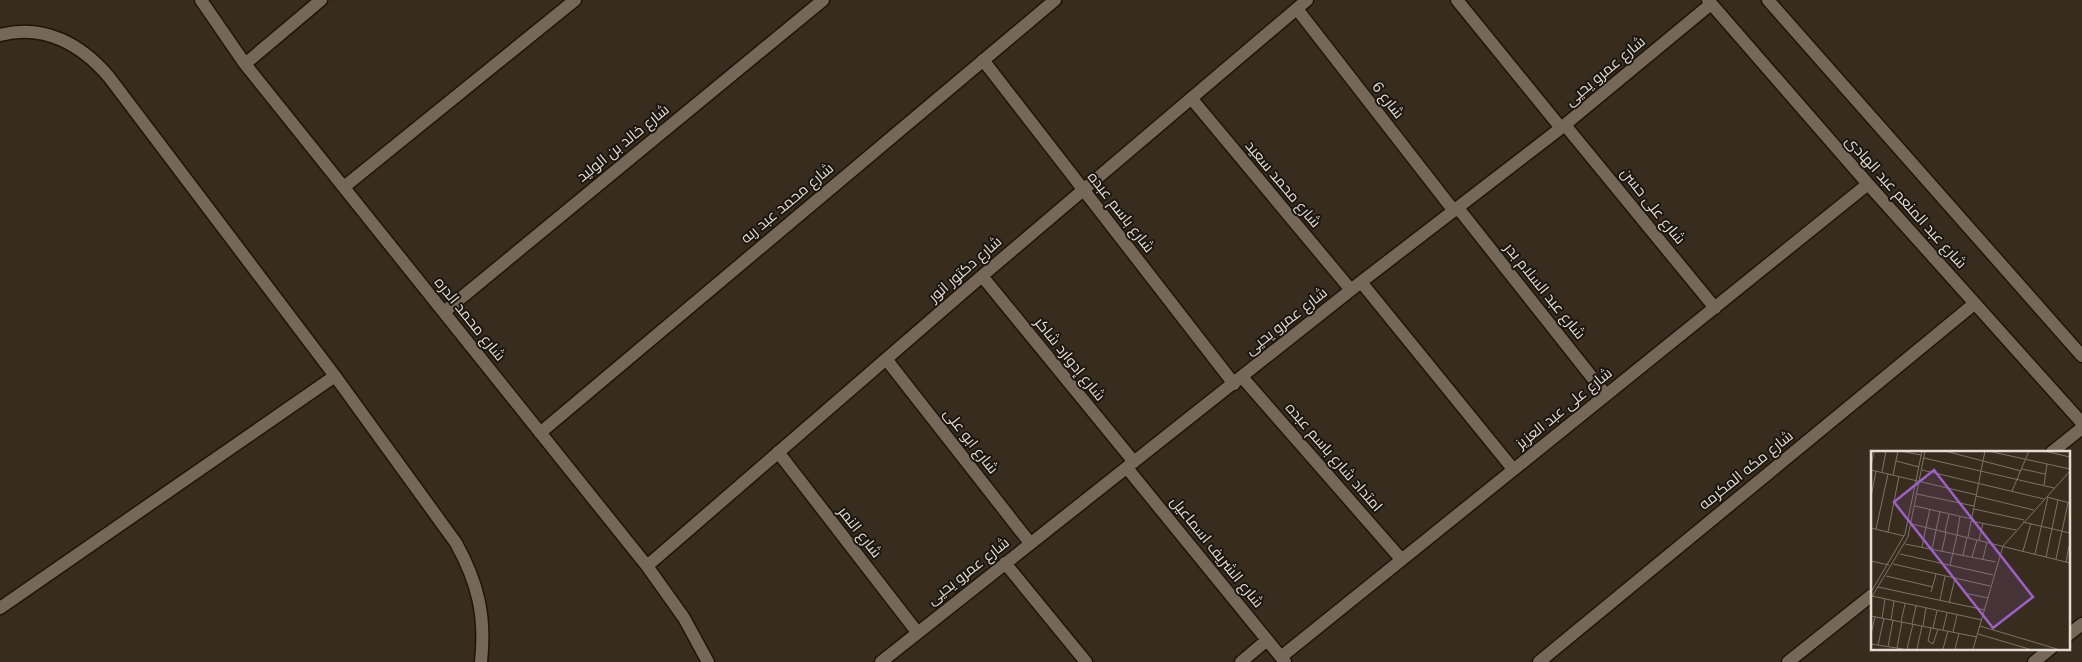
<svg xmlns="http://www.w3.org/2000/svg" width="2082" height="662" font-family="'Nunito Sans',Cairo,sans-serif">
<rect width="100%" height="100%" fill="#382c1f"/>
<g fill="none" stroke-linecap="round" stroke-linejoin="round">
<g stroke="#1f1408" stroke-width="15">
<path id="minor" d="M201 0 245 64 647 566 684 618 708 662
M1457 0 1561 128
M1708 0 1868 184 2082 423
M1768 0 2082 356
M1297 9 1454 211
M0 35C44 23 82 45 109 77L335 376 456 543C478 583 486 616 481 662
M983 60 1234 384
M245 64 321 0
M1191 98 1351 290
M1565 125 1715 308
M344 187 575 0
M1458 208 1606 395
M982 276 1134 462
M1361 282 1513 469
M444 312 823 0
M886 359 1030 543
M1242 377 1401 559
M540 433 1055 0
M778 452 917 632
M2052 452 2082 428
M1127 468 1285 662
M1005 563 1086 662
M647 566 982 276 1307 0
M0 608 335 376
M2068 635 2082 624
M1281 657 1868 184
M881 662 1361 282 1561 128 1711 4
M1241 662 1267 640
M1539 662 1974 304
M1788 662 1872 595
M2034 662 2051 648"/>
</g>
<use href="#minor" stroke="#766859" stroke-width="12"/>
</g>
<g text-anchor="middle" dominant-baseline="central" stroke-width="4" stroke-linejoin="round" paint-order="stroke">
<g font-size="15" fill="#e5ddd4" stroke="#1b1610">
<text transform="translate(1605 71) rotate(-40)">شارع عمرو يحيى</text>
<text transform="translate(1388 100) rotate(52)">شارع 6</text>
<text transform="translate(623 143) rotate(-39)">شارع خالد بن الوليد</text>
<text transform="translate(1283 184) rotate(50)">شارع محمد سعيد</text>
<text transform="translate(1906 202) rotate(48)">شارع عبد المنعم عبد الهادى</text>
<text transform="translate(787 203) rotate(-40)">شارع محمد عبد ربه</text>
<text transform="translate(1653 206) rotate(51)">شارع على حسن</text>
<text transform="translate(1121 212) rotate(52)">شارع باسم عبده</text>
<text transform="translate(965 269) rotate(-41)">شارع دكتور انور</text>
<text transform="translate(1545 291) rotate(51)">شارع عبد السلام بدر</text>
<text transform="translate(470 319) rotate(51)">شارع محمد الدره</text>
<text transform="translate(1286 321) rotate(-38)">شارع عمرو يحيى</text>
<text transform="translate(1070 359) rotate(51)">شارع إدوارد شاكر</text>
<text transform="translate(1564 408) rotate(-39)">شارع على عبد العزيز</text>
<text transform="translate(971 441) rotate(52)">شارع ابو على</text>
<text transform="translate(1334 457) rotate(49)">امتداد شارع باسم عبده</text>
<text transform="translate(1746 470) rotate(-39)">شارع مكه المكرمه</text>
<text transform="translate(860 532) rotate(52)">شارع النمر</text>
<text transform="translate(1217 552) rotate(51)">شارع الشريف اسماعيل</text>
<text transform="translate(968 571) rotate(-38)">شارع عمرو يحيى</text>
</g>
</g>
<g transform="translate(1871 451)">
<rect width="199" height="199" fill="#382c1f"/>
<path fill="none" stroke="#7d7367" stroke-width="1" d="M29 0 50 4M74 0 112 10M117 0 199 18M173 0 199 6M53 7 183 37M25 10 48 16M112 10 150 20M0 16 3 0M151 18 174 23M0 19 106 44M51 19 173 48M11 21 15 0M22 24 27 0M173 34 176 13M141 40 158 0M46 43 103 55M105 45 163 59M0 46 5 20M176 46 199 52M44 55 101 68M103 58 153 69M100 70 145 79M152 71 199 82M41 73 199 112M55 76 59 58M0 77 33 85M5 78 17 23M65 79 69 61M17 81 28 25M74 81 78 63M86 84 89 65M97 86 114 0M108 89 112 72M34 93 125 111M51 96 55 76M61 98 65 79M71 100 75 81M152 100 160 72M29 103 122 124M164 103 177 46M92 104 96 86M101 106 106 89M175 106 187 49M112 108 116 91M185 108 197 52M0 110 18 114M195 111 198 95M22 113 119 135M79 114 86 84M15 125 62 136M7 136 114 159M0 141 34 83 51 0M60 141 65 123M93 142 117 147M1 145 111 169M0 147 37 86 54 0M69 149 74 125M78 152 84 127M0 165 106 186M11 167 14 148M20 169 23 150M30 171 34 153M41 173 45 155M52 175 55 157M109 175 186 198M60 177 57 190 62 193 67 178M62 177 66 160M72 179 76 162M82 181 86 164M0 183 4 166M107 183 158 198M0 193 32 198M7 194 13 167M17 196 22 169M26 197 31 171M36 198 42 173M46 198 51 175M72 198 77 180M84 198 88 182M102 198 132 95 199 20"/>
<path fill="#9b61c5" fill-opacity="0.15" stroke="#9b61c5" stroke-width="2.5" d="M63 19 162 146 122 177 23 51Z"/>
<rect width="199" height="199" fill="none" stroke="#e5ddd4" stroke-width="2.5"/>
</g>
</svg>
